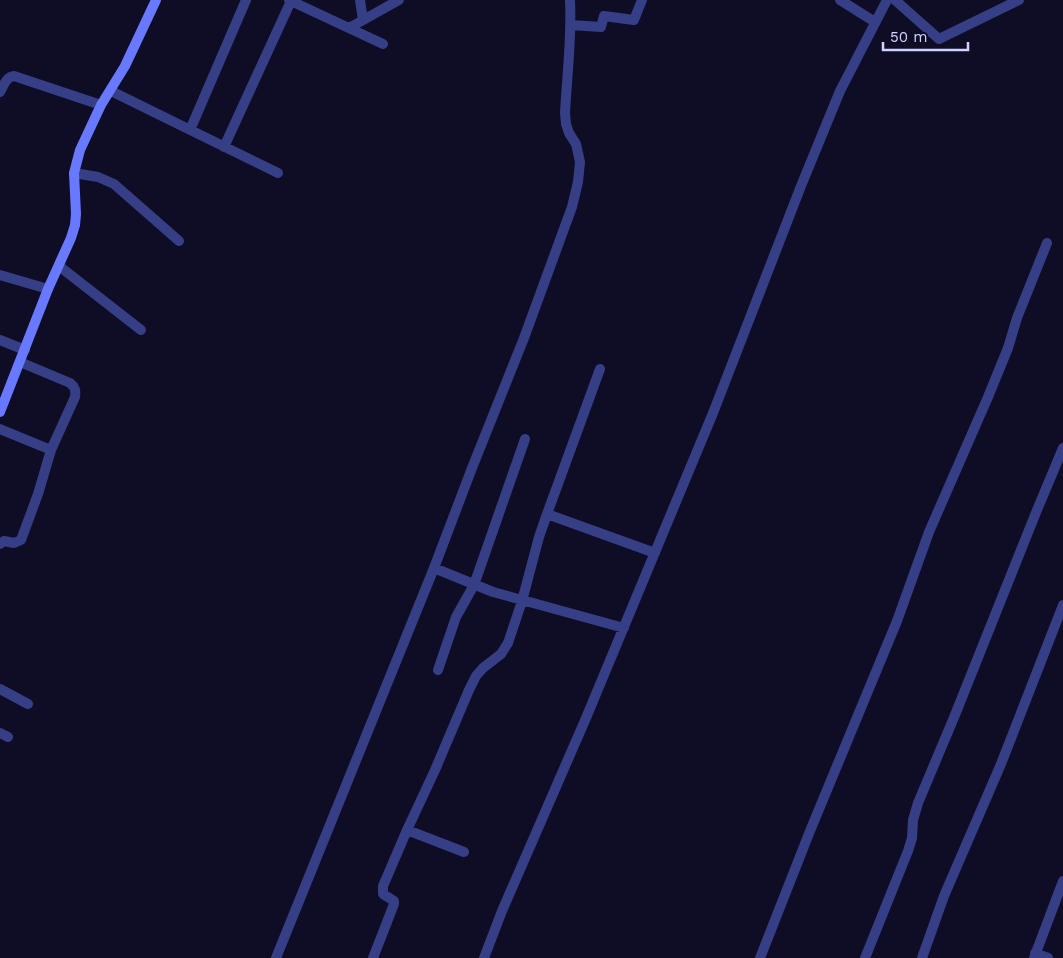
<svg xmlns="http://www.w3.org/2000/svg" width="1063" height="958" font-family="'Work Sans',sans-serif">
<rect width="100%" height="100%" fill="#0e0d25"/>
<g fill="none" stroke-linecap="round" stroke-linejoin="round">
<path stroke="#363e86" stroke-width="10" d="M360 0 363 20
M840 0 875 22
M895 0 939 39 1019 0
M291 1 383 44
M571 25 601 27 604 16 634 20 642 0
M349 28 399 0
M111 91 278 173
M0 92C4 85 6 77 14 76L101 105
M190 130 246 0
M224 147 291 1 289 0
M74 173 98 177 114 184 179 241
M59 266 141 330
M0 275 48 289
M0 340 25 350
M0 429 51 450
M547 514 655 553
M0 544 4 541 14 543 21 540 38 494 51 450 75 397C76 390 75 387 70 383L20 362
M434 568 493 592 624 628
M438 670 456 617 474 585 525 439
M0 689 28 704
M0 733 8 737
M407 830 464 852
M1035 953 1048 958
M276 958 434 568 472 468 524 338 572 207 578 182 580 162 576 144 569 133 566 124 565 113C567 75 572 38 570 0
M373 958 394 904V901L383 894V886L407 830 435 770 469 690 476 676 483 668 501 654 508 643 522 601 539 537 547 514 600 369
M484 958 502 911 586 718 713 413 801 186 840 91 887 0
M760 958 810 831 897 621 929 532 988 397 1008 348 1017 318 1047 243
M865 958 908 851 912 838 913 820 918 803 955 715 1037 510 1063 448
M922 958 944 896 1001 764 1063 605
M1034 958 1063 881"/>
<path stroke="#6879ff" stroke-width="10" d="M0 412 48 289 71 238 75 225 76 214 74 173 80 150 101 105 125 66 156 0"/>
</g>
<path d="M883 42v8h85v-8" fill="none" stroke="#d1d2ff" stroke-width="2.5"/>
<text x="890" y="42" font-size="15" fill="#d1d2ff" stroke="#0e0d25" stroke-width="4" paint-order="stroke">50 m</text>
</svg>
